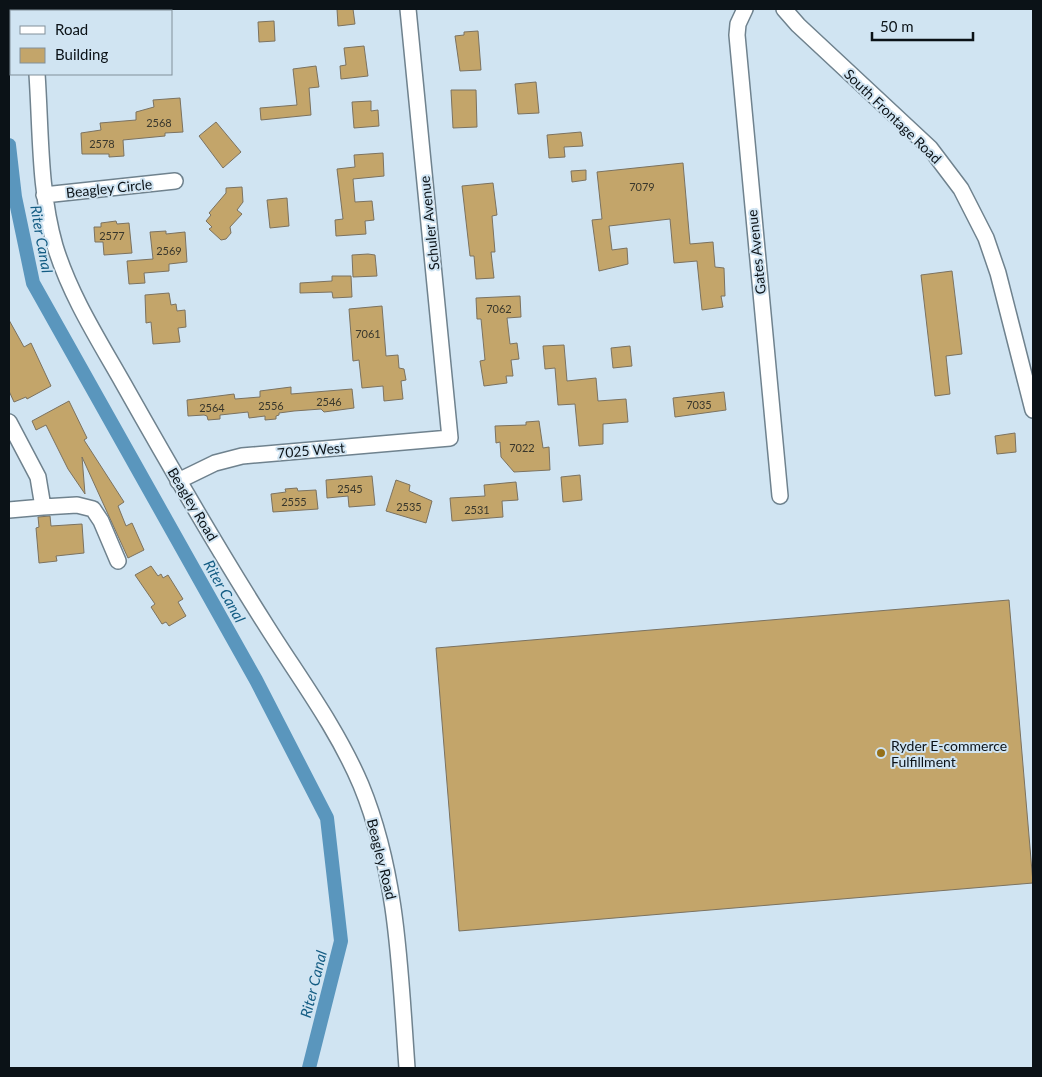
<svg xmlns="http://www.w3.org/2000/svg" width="1042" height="1077" font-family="Lato,sans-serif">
<rect width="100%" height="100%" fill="#d0e4f2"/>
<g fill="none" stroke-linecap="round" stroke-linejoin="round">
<path stroke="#5a96bd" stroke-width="14" d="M9 145 15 197 33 283 256 680 327 818 341 941 309 1068"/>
</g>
<path fill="#c3a56a" stroke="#7b7260" d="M337 9H353L355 24 338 26Z
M274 21 275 41 259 42 258 22Z
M478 31 481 70 460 71 455 36 464 35V32Z
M364 46 368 76 341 79 340 66 346 65 344 48Z
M316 66 319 87 309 88 311 115 261 120 260 108 297 105 293 69Z
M536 82 539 113 518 114 515 84Z
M451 90H476L477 127 453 128Z
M180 98 183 132 165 133V136L123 140 124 156 109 157V154H82L81 133 101 130 100 123 136 120V112L154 107 153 100Z
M371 101V111L378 110 379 126 354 128 352 102Z
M216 122 241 152 223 168 199 136Z
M581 132 583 146 564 147 565 157 549 158 547 135Z
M383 153 384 176 353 179 355 202 372 201 374 220 365 221 366 234 336 236 335 220 343 219 337 169 355 167 354 155Z
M683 163 690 244 713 242 715 267 724 268 725 296H721L723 307 702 310 697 261 674 263 670 219 609 226 612 250 627 248 628 264 599 271 592 220 602 219 597 172Z
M586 170V180L572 182 571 171Z
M493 183 497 215 492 216 495 252H491L494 278 476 279 474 256H470L462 186Z
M242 187 243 202 237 210 242 214 230 227 231 233 226 239 221 240 209 229 212 227 206 221 211 215 209 213 226 193V188Z
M287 198 289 226 270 228 267 200Z
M116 221 117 224 129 223 132 253 104 255 103 242H95L94 227H101V223Z
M166 231V234L185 232 187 262 169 264V271L144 273 145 283 129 284 127 261 153 259 150 232Z
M368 254 375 255 377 276 353 277 352 255Z
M952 271 962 354 946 356 950 394 935 396 921 275Z
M332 276H351L352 297 333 298 332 292 300 293V283L332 281Z
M169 293 171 305 176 304 177 311 185 310 186 327 178 328 180 342 153 344 151 322 146 323 145 295Z
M520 296 521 317 507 318 510 344 517 343 519 359 511 360 513 376H506L507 383 484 386 480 361 485 360 481 319H477L476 298Z
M382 306 386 356 398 355 399 368 404 369 406 380 401 381 403 399 384 401 383 386 362 388 359 360 353 361 349 309Z
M9 320 24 347 31 343 51 386 27 399 26 397 14 402 9 391Z
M564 345 567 381 596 378 598 401 626 399 628 422 603 424V444L579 446 575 404 558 405 555 368 545 369 543 346Z
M630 346 632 366 613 368 611 348Z
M291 387V394L352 389 354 408 324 412 321 409 294 411 279 413V415L276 416V419L265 420V416L249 418 248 412 220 415V419L208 420 207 416 204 415 188 416 187 400 234 394 235 399 260 397V391Z
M724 392 726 410 675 417 673 398Z
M69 401 87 438 84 440 124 502 118 506 126 526 132 523 144 550 128 558 82 457 85 494 68 469 46 425 36 430 32 421Z
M539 421 543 448 549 447 550 470 514 472 501 457 500 442 496 443 495 426 526 425V422Z
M1015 433 1016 452 997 454 995 436Z
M580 475 582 500 563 502 561 477Z
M372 476 375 505 349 507 348 496 327 498 326 480Z
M396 480 410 485 409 491 432 501 426 523 386 511Z
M516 482 518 500 502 501 503 517 452 521 450 498 485 496 484 485Z
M297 488 298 491 316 490 318 509 273 512 271 494 286 492 285 489Z
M50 516 51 526 82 524 84 553 56 556 57 561 39 563 36 528 39 527 38 517Z
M151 566 158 576 161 574 163 578 168 575 183 599 178 602 186 616 169 626 166 622 162 624 151 607 155 604 135 575Z
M1009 600 1033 883 459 931 436 648Z"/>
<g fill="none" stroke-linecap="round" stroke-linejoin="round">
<g stroke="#6f828e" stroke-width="18">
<path id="minor" d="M31 9V11
M745 9 738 24 737 35 780 496
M784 9 798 25 930 148 961 189 986 238 998 273 1033 410
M37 74C41 132 39 190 55 246 70 295 98 339 123 383 168 463 214 543 264 622 297 675 336 726 361 785 398 875 400 972 407 1068
M44 195 175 181
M9 422 38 477 43 507 77 505 93 509 101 521 118 561
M178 481 215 463 242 456 450 438 408 9
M9 510 43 507"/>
</g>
<use href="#minor" stroke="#fff" stroke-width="15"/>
</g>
<circle fill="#957019" stroke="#d0e4f2" stroke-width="2" cx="881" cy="753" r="5"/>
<g text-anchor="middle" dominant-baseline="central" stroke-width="4" stroke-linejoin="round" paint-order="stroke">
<g font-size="11" fill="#39372c">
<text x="159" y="122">2568</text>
<text x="102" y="143">2578</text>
<text x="642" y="186">7079</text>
<text x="112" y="235">2577</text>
<text x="169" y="250">2569</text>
<text x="499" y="308">7062</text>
<text x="368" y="333">7061</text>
<text x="329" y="401">2546</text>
<text x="699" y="404">7035</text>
<text x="271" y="405">2556</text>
<text x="212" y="407">2564</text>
<text x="522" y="447">7022</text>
<text x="350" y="488">2545</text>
<text x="294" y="501">2555</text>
<text x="409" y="506">2535</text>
<text x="477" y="509">2531</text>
</g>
<g font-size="14" fill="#0b1217" stroke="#d0e4f2">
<text transform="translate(893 116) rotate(44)">South Frontage Road</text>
<text transform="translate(109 188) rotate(-6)">Beagley Circle</text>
<text transform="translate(429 223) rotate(-96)">Schuler Avenue</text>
<text transform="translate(756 252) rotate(-96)">Gates Avenue</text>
<text transform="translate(311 450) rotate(-5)">7025 West</text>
<text transform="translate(193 504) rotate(59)">Beagley Road</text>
<text transform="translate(382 859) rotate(76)">Beagley Road</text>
</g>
<g font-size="14" fill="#0b1217" stroke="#d0e4f2" text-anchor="start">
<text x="891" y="745">Ryder E-commerce<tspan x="891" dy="16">Fulfillment</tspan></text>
</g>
<g font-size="15" font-style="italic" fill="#135c83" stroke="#d0e4f2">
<text transform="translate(42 239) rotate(80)">Riter Canal</text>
<text transform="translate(225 591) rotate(61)">Riter Canal</text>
<text transform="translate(313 984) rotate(-76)">Riter Canal</text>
</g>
</g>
<rect width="1042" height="1077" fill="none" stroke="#0b1217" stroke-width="20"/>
<rect x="10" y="10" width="162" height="65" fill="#d0e4f2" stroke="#81909a"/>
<rect x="20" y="26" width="25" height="8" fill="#ffffff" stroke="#81909a"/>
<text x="55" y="35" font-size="15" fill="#0b1217">Road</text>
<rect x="20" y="48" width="25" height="15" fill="#c3a56a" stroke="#81909a"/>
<text x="55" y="60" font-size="15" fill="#0b1217">Building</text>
<path d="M872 32v8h101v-8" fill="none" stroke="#0b1217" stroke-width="2.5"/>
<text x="880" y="32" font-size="15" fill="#0b1217" stroke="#d0e4f2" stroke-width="4" paint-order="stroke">50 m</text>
</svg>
